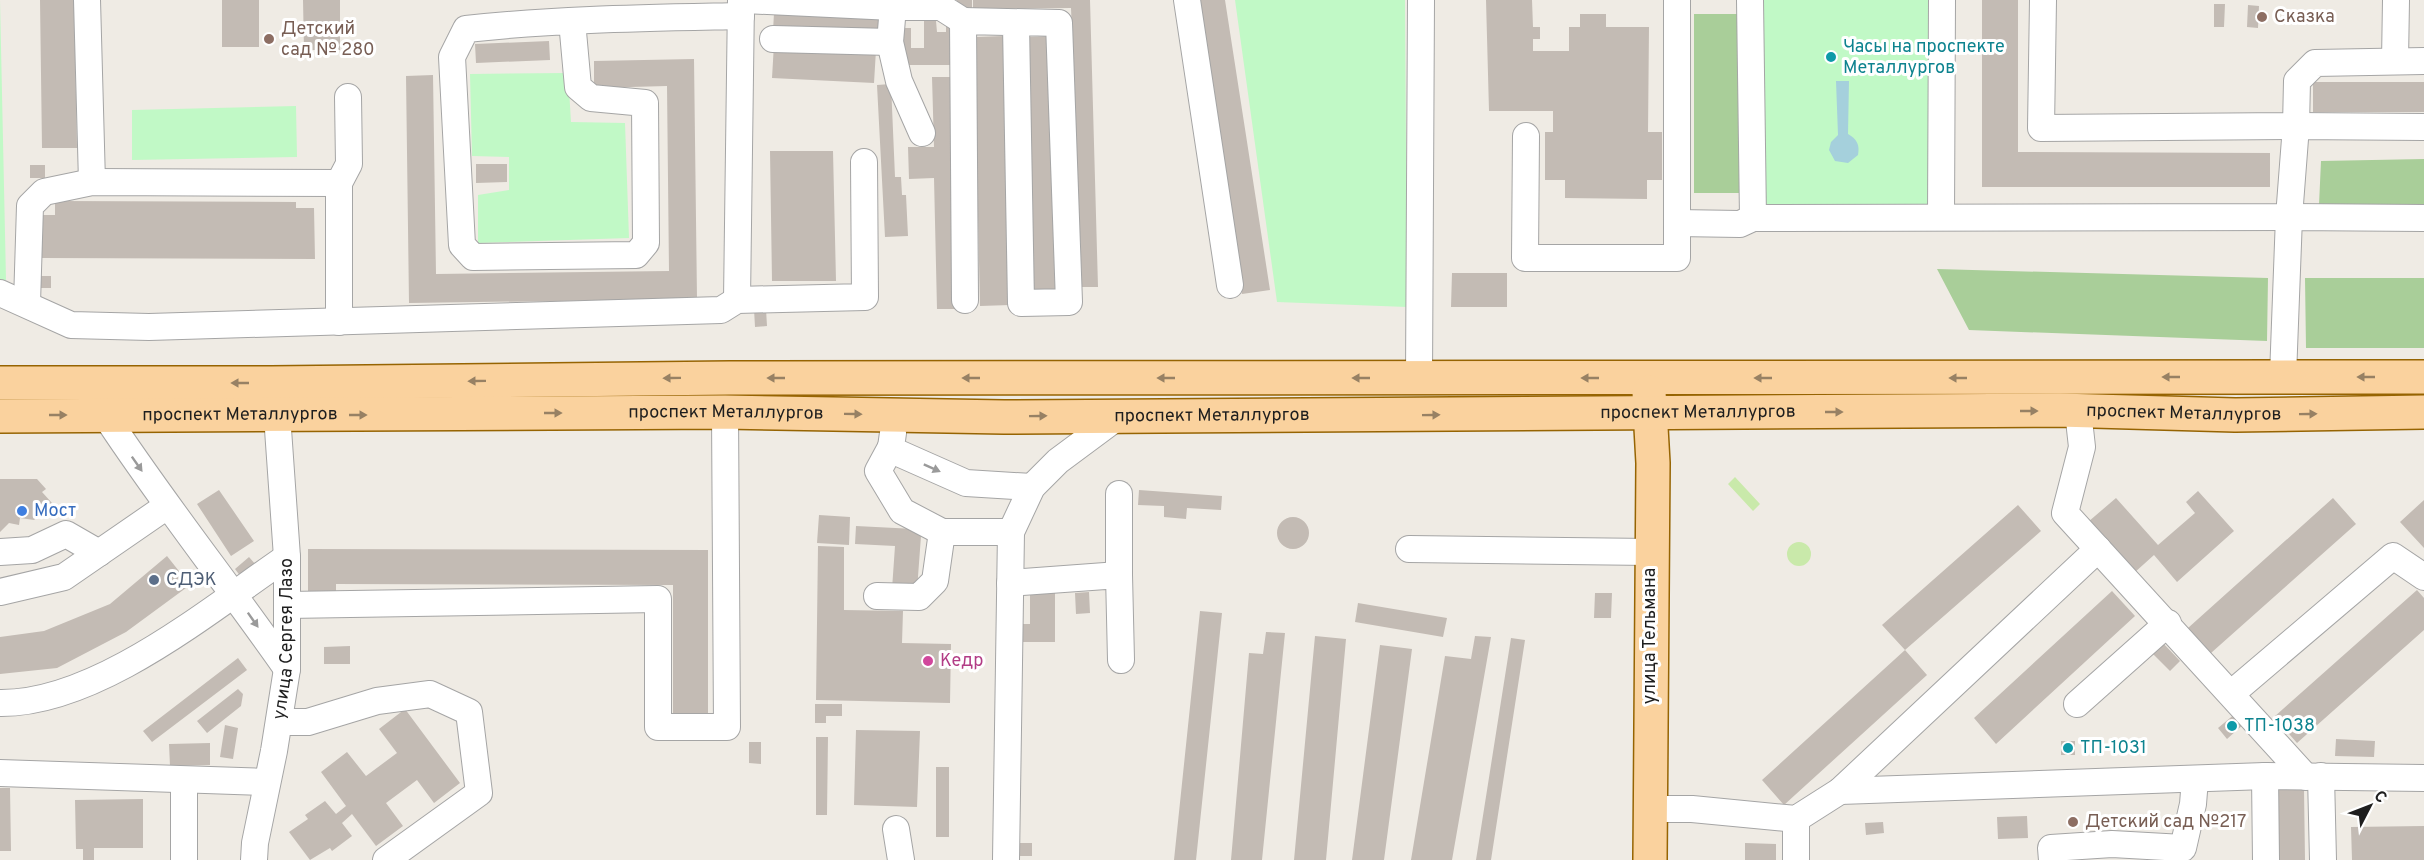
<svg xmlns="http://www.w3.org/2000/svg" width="2424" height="860" font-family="Overpass,sans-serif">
<rect width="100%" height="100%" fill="#efebe4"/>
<path fill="#c9e9aa" d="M1735 477 1760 504 1753 511 1728 484Z
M1787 554a12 12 0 1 1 24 0a12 12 0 1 1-24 0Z"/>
<path fill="#a9ce99" d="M1694 14H1746V193H1694Z
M2424 159V204L2319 205 2321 161Z
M1937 269 2268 278 2267 341 1969 330Z
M2305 278H2424V348H2306Z"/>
<path fill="#c1f9c6" d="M0 0 6 280H0Z
M1235 0H1405L1407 307 1277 302Z
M1757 0H1934V206L1759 209Z
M568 73 571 122 625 123 629 238 478 243V195L509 190V157L472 156 470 74Z
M296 106 297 157 132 160V110Z"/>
<path fill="#a5d0dc" d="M1836 81H1849L1848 134C1857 139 1860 145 1858 155L1848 163 1835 161 1829 150 1831 142 1838 135Z"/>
<path fill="#c3bbb4" d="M40 0H74L77 148H42Z
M222 0H259V47H222Z
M303 0H340V50H304Z
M957 0H972V13L957 12Z
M973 0H1090L1098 287H1082L1071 8 973 9Z
M1195 0H1225L1270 290 1242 294Z
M1486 0H1532L1533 27H1540V39H1533V51H1569V27H1580V14H1606V27H1649L1648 132H1662V180H1647V199L1565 198V180H1545V132H1553V111H1489Z
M1982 0H2018V152L2270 153V187H1982Z
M2214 4H2225L2224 27H2214Z
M2248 5 2259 6 2258 28 2247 27Z
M774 13 880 14V33L773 31Z
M924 21H936L937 32H946V24L954 23 953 65H899V28H911V48H924Z
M1004 36 1010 305 980 306 974 37Z
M1050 36 1055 289H1034L1028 37Z
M549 41 550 60 476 63 475 44Z
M774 44 876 50 874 83 772 78Z
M694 59 697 299 409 303 406 76 433 75 436 274 669 271 667 86 594 88V61Z
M932 77H952L957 309H937L934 178 909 179 908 147H934Z
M2313 82H2424V112H2313Z
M891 84 895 177H901L902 195H906L908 236 885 237 877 85Z
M770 151H833L836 281H772Z
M476 164H507V182L476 183Z
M30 165H45V178H30Z
M55 201 296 202V208H314L315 259 42 258 41 215H55Z
M1452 273H1507V307H1451Z
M36 276H51V288H36Z
M754 309H766L767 326 755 327Z
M0 479H37L46 489 42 492 52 503 34 520 20 518 19 525 9 523 0 532Z
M219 490 254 541 231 556 197 504Z
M1139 490 1222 496 1221 510 1187 508 1186 519 1164 517V506L1138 505Z
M2198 491 2234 531 2177 582 2154 555 2134 573 2088 522 2116 498 2158 545 2195 513 2186 502Z
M2333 498 2356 524 2211 653 2188 628Z
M2424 500V548L2400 522Z
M2018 505 2041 531 1905 650 1882 625Z
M819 515 850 517 849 545 817 543Z
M1277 533a16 16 0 1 1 32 0a16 16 0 1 1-32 0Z
M856 526 915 529 921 536 917 590 892 589 895 546 855 544Z
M818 546 844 547V610L903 611 902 643 951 644 950 703 816 700Z
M308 549 708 550V713H673V585L336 584V598H308Z
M167 556 190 585 126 632 57 668 0 674V637L44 631 110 604Z
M249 557 256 565 241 577 235 569Z
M2417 590 2424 598V630L2297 743 2274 717Z
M2112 591 2135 616 1996 744 1974 718Z
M1089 592 1090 613 1076 614 1075 593Z
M1030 593H1055V642H1016V624H1030Z
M1595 593H1612L1611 618H1594Z
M1358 603 1447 618 1443 637 1355 622Z
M1200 611 1222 613 1196 860H1174Z
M1266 632 1285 633 1262 860H1231L1249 653 1263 654Z
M1315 636 1346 639 1326 860H1294Z
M1475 636 1491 637 1452 860H1411L1445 656 1471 659Z
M1511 638 1525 640 1491 860H1476Z
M2162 642 2180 661 2170 671 2151 652Z
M1380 645 1412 649 1384 860H1352Z
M350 646V664H324V647Z
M1905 650 1927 675 1784 805 1762 780Z
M238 658 247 670 152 742 143 731Z
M238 689 243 694 241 706 207 733 197 721Z
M815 704H842V716H826V723H815Z
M405 709 460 783 434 803 417 780 386 803 403 826 376 846 352 814 342 823 352 836 332 851 330 848 310 860 289 832 308 819 305 815 325 801 336 814 346 806 321 772 347 752 366 776 397 753 379 729Z
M2236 713 2245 723 2227 739 2218 728Z
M225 725 238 728 233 759 220 757Z
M856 730 920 731 917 807 854 805Z
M816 737H828L827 815H816Z
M2336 739 2375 741 2374 757 2335 756Z
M2061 741H2075V755H2061Z
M749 742H761V764L749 763Z
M210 743V765L170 766 169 744Z
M936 767H949V837H936Z
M0 788H10L11 851H0Z
M2273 789H2304L2305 860H2274Z
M143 799V848H94V860H83V849H76L75 800Z
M2027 816 2028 838 1998 839 1997 817Z
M1883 822 1884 833 1866 835 1865 823Z
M2424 826V860H2352L2351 827Z
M1020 843H1032V856H1020Z
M1745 843 1776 844V860H1745Z"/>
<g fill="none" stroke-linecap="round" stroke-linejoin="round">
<g stroke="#a5a5a5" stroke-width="28">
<g id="minor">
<path d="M87 0 92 182"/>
<path d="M744 0 893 7H941L963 21"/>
<path d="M1187 0 1230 285"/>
<path d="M1750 0 1753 218"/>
<path d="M2043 0 2041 128 2296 126 2297 81 2315 63 2424 61"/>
<path d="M893 7 890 42 899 81 922 133"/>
<path d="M572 21 578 87 591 98 645 103 646 243 636 255 473 257 462 245 452 57 466 29C558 19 649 18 741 16"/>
<path d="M773 39 890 42"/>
<path d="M2395 61 2396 0"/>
<path d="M1526 136 1525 258H1677V0"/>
<path d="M1941 216 1942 0"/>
<path d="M1677 223 1740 224 1753 218 2289 217 2296 126 2424 127"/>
<path d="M0 293 71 325 149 327 721 310 737 300 865 297 864 162"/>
<path d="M737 300 741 0"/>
<path d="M965 300 963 21 1059 23 1069 302 1021 303 1016 25"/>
<path d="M27 303 30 206 44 192 92 182 339 183"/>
<path d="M339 322V183L349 164 348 97"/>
<path d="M2283 376 2289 217 2424 218"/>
<path d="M1419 378 1421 0"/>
<path d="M2078 411 2082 447 2065 513 2306 777"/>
<path d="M105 415C162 502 227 583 287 669"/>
<path d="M893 433 891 447 896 452 966 483 1032 487"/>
<path d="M891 447 878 471 902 511 942 532H1011"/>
<path d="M1409 549 1650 552"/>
<path d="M0 552 32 550 66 534 99 553"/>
<path d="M1119 575V494"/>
<path d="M1010 583 1119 575 1121 660"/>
<path d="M0 592 64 577 167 506"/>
<path d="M877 596 919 597 935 581 942 532"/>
<path d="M287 605 658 599V727H727L725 412"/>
<path d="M2232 693 2393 556 2424 577"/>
<path d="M0 703C97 704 209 610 287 557"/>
<path d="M2077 704 2168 623"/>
<path d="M279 722H308L377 701 430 694 469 712 479 793 386 860"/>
<path d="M0 773 267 782"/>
<path d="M2265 776 2266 860"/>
<path d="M2321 776 2323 860"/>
<path d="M184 780V860"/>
<path d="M1840 791 2265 776 2424 778"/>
<path d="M1651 809H1692L1796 819 1840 791 2098 549"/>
<path d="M1796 819V860"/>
<path d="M896 829 901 860"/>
<path id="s1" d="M254 860 255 843 274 751 287 669V557L277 415"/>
<path d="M1006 860 1011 532 1032 487 1058 461 1120 415"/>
<path d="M2052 860 2051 848 2112 844 2183 848 2193 804 2195 779"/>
</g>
</g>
<g stroke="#966402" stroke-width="36">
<g id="major">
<path d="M0 383H271L730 378 2424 377"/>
<path d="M1649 392 1653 463 1650 860"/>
<path id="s2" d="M0 416 725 412 1004 417 2059 410 2235 415 2424 412"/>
</g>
</g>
<use href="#minor" stroke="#fff" stroke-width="26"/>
<use href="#major" stroke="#fad29e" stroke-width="33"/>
</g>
<defs><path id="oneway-solid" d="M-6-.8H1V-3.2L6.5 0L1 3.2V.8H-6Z" transform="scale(1.5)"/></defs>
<g fill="#978164">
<use href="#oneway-solid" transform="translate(2171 377) rotate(180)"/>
<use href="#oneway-solid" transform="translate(2366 377) rotate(-180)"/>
<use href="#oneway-solid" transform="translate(672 378) rotate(179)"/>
<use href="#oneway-solid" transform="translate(776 378) rotate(180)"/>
<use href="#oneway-solid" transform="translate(971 378) rotate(180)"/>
<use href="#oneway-solid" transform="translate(1166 378) rotate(180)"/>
<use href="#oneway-solid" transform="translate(1361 378) rotate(180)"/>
<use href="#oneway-solid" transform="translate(1590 378) rotate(-180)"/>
<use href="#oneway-solid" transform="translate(1763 378) rotate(180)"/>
<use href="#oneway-solid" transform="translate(1958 378) rotate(180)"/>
<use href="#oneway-solid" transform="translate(477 381) rotate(179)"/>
<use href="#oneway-solid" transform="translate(240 383) rotate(-180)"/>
<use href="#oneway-solid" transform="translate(2029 411)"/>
<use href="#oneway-solid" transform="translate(1834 412)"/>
<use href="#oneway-solid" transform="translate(553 413)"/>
<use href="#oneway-solid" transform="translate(853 414) rotate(1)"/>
<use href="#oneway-solid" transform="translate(2308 414) rotate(-1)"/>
<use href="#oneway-solid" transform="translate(58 415)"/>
<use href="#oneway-solid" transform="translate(358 415)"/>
<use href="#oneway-solid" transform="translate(1431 415) rotate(-1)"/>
<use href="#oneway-solid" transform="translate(1038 416) rotate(-1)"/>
</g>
<g fill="#9a9a9a">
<use href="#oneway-solid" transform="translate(137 464) rotate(55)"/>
<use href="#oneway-solid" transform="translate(932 468) rotate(24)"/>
<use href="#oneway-solid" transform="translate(253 620) rotate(55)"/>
</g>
<g fill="#8d6e63" stroke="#fff" stroke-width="2">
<circle cx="2262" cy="17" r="6"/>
<circle cx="269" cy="39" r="6"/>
<circle cx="2073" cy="822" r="6"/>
</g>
<g fill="#0f9aa8" stroke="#fff" stroke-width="2">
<circle cx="1831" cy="57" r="6"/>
<circle cx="2232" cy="726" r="6"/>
<circle cx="2068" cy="748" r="6"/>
</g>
<circle fill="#3f7fe0" stroke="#fff" stroke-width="2" cx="22" cy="511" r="6"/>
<circle fill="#5c6f8a" stroke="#fff" stroke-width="2" cx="154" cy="580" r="6"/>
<circle fill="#d1479c" stroke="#fff" stroke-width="2" cx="928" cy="661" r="6"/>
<g text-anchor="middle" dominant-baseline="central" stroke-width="6" stroke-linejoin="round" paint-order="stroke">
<g font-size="18" fill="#785e54" stroke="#fff" text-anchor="start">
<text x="2274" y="17">Сказка</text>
<text x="281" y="29">Детский<tspan x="281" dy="21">сад № 280</tspan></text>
<text x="2085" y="822">Детский сад №217</text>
</g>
<g font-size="18" fill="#0d838f" stroke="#fff" text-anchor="start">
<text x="1843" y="47">Часы на проспекте<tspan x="1843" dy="21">Металлургов</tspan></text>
<text x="2244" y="726">ТП-1038</text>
<text x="2080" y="748">ТП-1031</text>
</g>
<g font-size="18" fill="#1e1e1e" stroke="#fff">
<text stroke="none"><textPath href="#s2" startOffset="726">проспект Металлургов</textPath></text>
<text stroke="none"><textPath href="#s2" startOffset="1698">проспект Металлургов</textPath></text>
<text stroke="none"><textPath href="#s2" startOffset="2184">проспект Металлургов</textPath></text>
<text stroke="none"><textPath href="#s2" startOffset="240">проспект Металлургов</textPath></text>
<text stroke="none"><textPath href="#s2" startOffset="1212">проспект Металлургов</textPath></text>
<text transform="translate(1650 636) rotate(-90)">улица Тельмана</text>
<text stroke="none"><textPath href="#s1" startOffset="224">улица Сергея Лазо</textPath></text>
</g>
<g font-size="18" fill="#366cbe" stroke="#fff" text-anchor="start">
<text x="34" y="511">Мост</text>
</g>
<g font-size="18" fill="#4e5e75" stroke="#fff" text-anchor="start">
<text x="166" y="580">СДЭК</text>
</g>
<g font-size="18" fill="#b23c85" stroke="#fff" text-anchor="start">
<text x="940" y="661">Кедр</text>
</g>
</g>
<g transform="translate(2370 806) rotate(48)" stroke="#ffffff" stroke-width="4.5" paint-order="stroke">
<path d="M0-4.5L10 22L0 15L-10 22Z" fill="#1e1e1e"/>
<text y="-9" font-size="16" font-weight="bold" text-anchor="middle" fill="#1e1e1e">С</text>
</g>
</svg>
